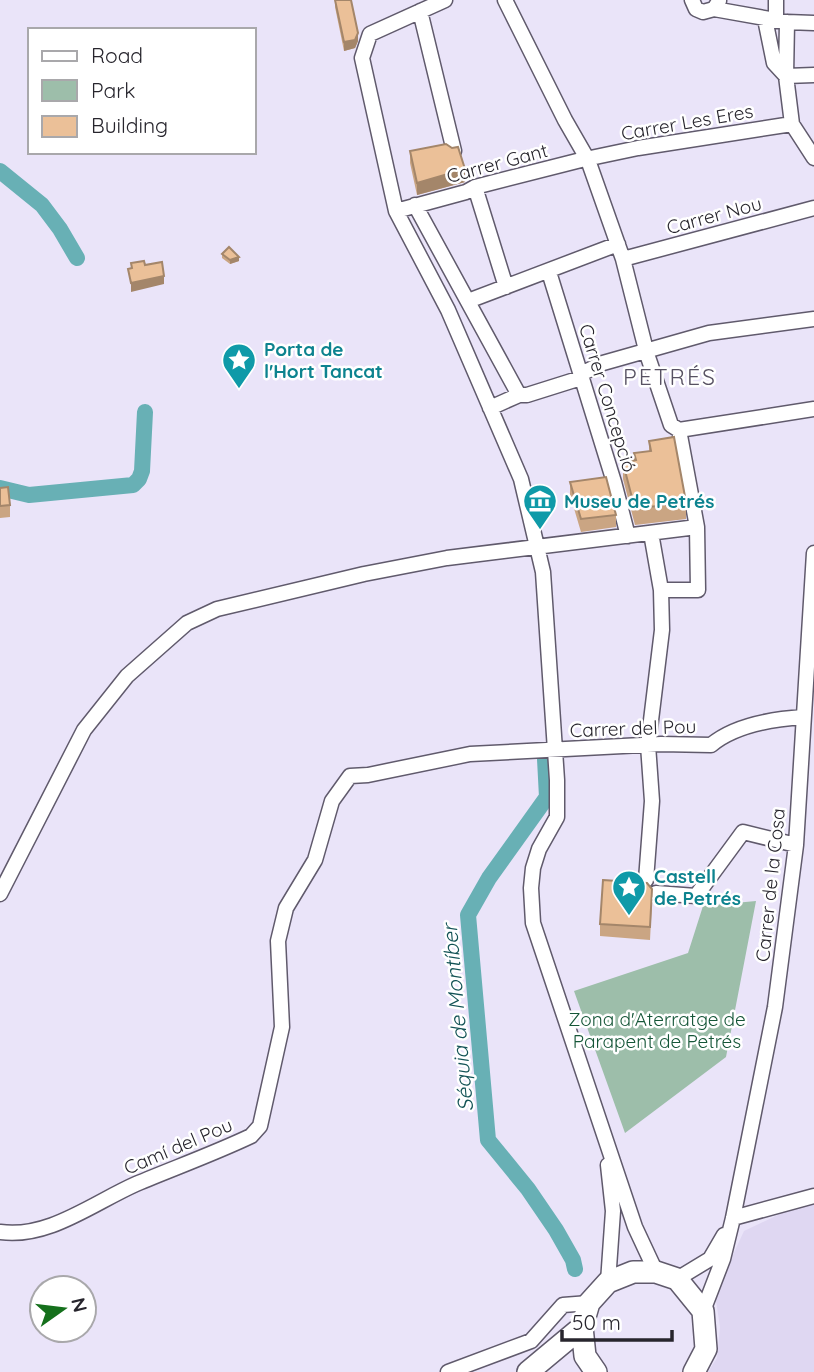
<svg xmlns="http://www.w3.org/2000/svg" width="814" height="1372" font-family="Quicksand,sans-serif">
<rect width="100%" height="100%" fill="#eae4f9"/>
<path fill="#dfd7f2" d="M814 1198V1372H708L717 1358 720 1327 715 1294 744 1231Z"/>
<path fill="#9dbeaa" d="M756 901 726 1057 625 1133 574 991 688 953 703 906Z"/>
<g fill="none" stroke-linecap="round" stroke-linejoin="round">
<path stroke="#68b0b5" stroke-width="16" d="M0 171 42 205 60 229 77 258
M0 488 29 495 133 485 139 479 142 471 145 412
M545 759 547 797 489 878 468 915 488 1140 528 1189 556 1230 573 1260 575 1269"/>
<g stroke="#605a6c" stroke-width="17">
<path id="street" d="M445 0 370 34 362 58 396 211 448 310 521 479 543 572 557 780V817L539 849 533 868 531 888 533 923 635 1227 656 1272
M505 0 565 120 588 160 623 259 647 354 671 425 679 430 697 527 698 590H661
M692 0 696 9 703 12 714 9 719 1
M714 9 787 22 814 23
M420 11 454 151
M765 19 774 63 786 76
M776 21V0
M787 22 786 76 792 124 814 158
M786 76 814 75
M475 187 506 287
M415 205 519 395
M396 211 466 192 475 187 581 160 638 148 792 124
M623 259 814 208
M549 272 614 482 628 536
M468 301 618 244
M490 408 519 395H527L581 378 585 372 603 363 709 333 814 319
M679 430 814 409
M646 880 652 801 648 745 662 630 661 590 651 533
M656 893 696 896 743 832 796 845
M0 894 84 730 127 676 187 623 217 609 364 574 447 558 697 527
M733 1218 814 1196
M0 1232C48 1239 93 1203 136 1184 174 1168 213 1154 251 1136L260 1126 282 1027 278 941 286 908 315 860 332 801 350 776 368 775 470 754 661 744 711 745C735 725 773 719 803 717
M677 1279 710 1259 724 1235
M608 1282 613 1211 608 1165
M703 1311 723 1259 733 1218 775 1007 796 845 814 553
M448 1372 531 1341 563 1305 589 1303"/>
</g>
<g stroke="#605a6c" stroke-width="24">
<path id="secondary" d="M528 1372 582 1327
M596 1372 585 1356 582 1327 589 1303 608 1282 633 1272H656L677 1279 703 1311 706 1349 694 1372"/>
</g>
<use href="#street" stroke="#fff" stroke-width="14"/>
<use href="#secondary" stroke="#fff" stroke-width="21"/>
</g>
<path fill="#caa583" d="M335 0 358 41 355 48 344 51 335 7Z
M410 151 465 182 417 195 410 163Z
M222 254 239 261 230 264 222 258Z
M649 441 686 502V519L635 525 623 479V463L634 461V453L649 451Z
M570 482 616 515V527L581 532 570 495Z
M0 488 10 505V517L0 518Z
M652 902 650 940 600 936V924Z"/>
<path fill="#a4866a" d="M358 33V41L355 48 344 51V42Z
M465 169V182L417 195V183Z
M239 257V261L230 264V260Z
M164 276V284L131 292V283Z"/>
<path fill="#ebc098" stroke="#a4866a" stroke-width="2" d="M335 0H351L358 33 355 40 344 42Z
M446 144 452 148 458 147 465 169 417 183 410 151Z
M229 247 239 257 230 260 222 254Z
M144 261 145 265 162 262 164 276 131 283 128 269 132 268 131 263Z
M674 437 686 502 635 509 623 463 636 460 634 453 651 451 649 441Z
M606 477 616 515 581 519 570 482Z
M8 487 10 505 0 506V488Z
M603 880 647 883 652 889 650 927 600 924Z"/>
<defs>
<g id="sight-pin" transform="scale(1.75)"><path d="M0 17L-7.5 6A9.5 9.5 0 1 1 7.5 6Z" fill="#0f9aa8" stroke="#fff"/><path d="M0-6L1.8-2.2L6-1.7L2.9 1.2L3.7 5.4L0 3.3L-3.7 5.4L-2.9 1.2L-6-1.7L-1.8-2.2Z" fill="#fff"/></g>
<g id="museum-pin" transform="scale(1.75)"><path d="M0 17L-7.5 6A9.5 9.5 0 1 1 7.5 6Z" fill="#0f9aa8" stroke="#fff"/><path d="M0-6L6-3V-2H-6V-3ZM-5-1h2V3h-2ZM-1-1h2V3h-2ZM3-1h2V3H3ZM-6 4H6V6H-6Z" fill="#fff"/></g>
</defs>
<g fill-rule="evenodd">
<use href="#sight-pin" x="239" y="360"/>
<use href="#museum-pin" x="540" y="501"/>
<use href="#sight-pin" x="629" y="887"/>
</g>
<g text-anchor="middle" dominant-baseline="central" stroke-width="5" stroke-linejoin="round" paint-order="stroke">
<g font-size="19" fill="#27252d" stroke="#fff">
<text transform="translate(687 122) rotate(-10)">Carrer Les Eres</text>
<text transform="translate(497 163) rotate(-15)">Carrer Gant</text>
<text transform="translate(714 215) rotate(-15)">Carrer Nou</text>
<text transform="translate(608 398) rotate(73)">Carrer Concepció</text>
<text transform="translate(633 728) rotate(-2)">Carrer del Pou</text>
<text transform="translate(770 885) rotate(-84)">Carrer de la Cosa</text>
<text transform="translate(178 1146) rotate(-23)">Camí del Pou</text>
</g>
<g font-size="19" font-weight="bold" fill="#0d838f" stroke="#fff" text-anchor="start">
<text x="264" y="349">Porta de<tspan x="264" dy="22">l'Hort Tancat</tspan></text>
<text x="564" y="501">Museu de Petrés</text>
<text x="654" y="876">Castell<tspan x="654" dy="22">de Petrés</tspan></text>
</g>
<g font-size="19" fill="#155638" stroke="#fff">
<text x="657" y="1019">Zona d'Aterratge de<tspan x="657" dy="22">Parapent de Petrés</tspan></text>
</g>
<g font-size="21" font-style="italic" fill="#135356" stroke="#fff">
<text transform="translate(457 1018) rotate(-95)">Séquia de Montíber</text>
</g>
<g font-size="23" letter-spacing="2" fill="#575162" stroke="#fff">
<text x="670" y="376">PETRÉS</text>
</g>
</g>
<rect x="28" y="28" width="228" height="126" fill="#ffffff" stroke="#a9a8ab" stroke-width="2"/>
<rect x="42" y="51" width="35" height="10" fill="#ffffff" stroke="#a9a8ab" stroke-width="2"/>
<text x="91" y="63" font-size="21" fill="#27252d">Road</text>
<rect x="42" y="80" width="35" height="21" fill="#9dbeaa" stroke="#a9a8ab" stroke-width="2"/>
<text x="91" y="98" font-size="21" fill="#27252d">Park</text>
<rect x="42" y="116" width="35" height="21" fill="#ebc098" stroke="#a9a8ab" stroke-width="2"/>
<text x="91" y="133" font-size="21" fill="#27252d">Building</text>
<g transform="translate(63 1309) rotate(76)"><circle r="33" fill="#ffffff" stroke="#a9a8ab" stroke-width="2"/>
<path d="M0-5L12 26L0 18L-12 26Z" fill="#15701c"/>
<text y="-10" font-size="19" font-weight="bold" text-anchor="middle" fill="#27252d">N</text>
</g>
<path d="M562 1330v10h110v-10" fill="none" stroke="#27252d" stroke-width="3.5"/>
<text x="572" y="1330" font-size="21" fill="#27252d" stroke="#ffffff" stroke-width="5" paint-order="stroke">50 m</text>
</svg>
